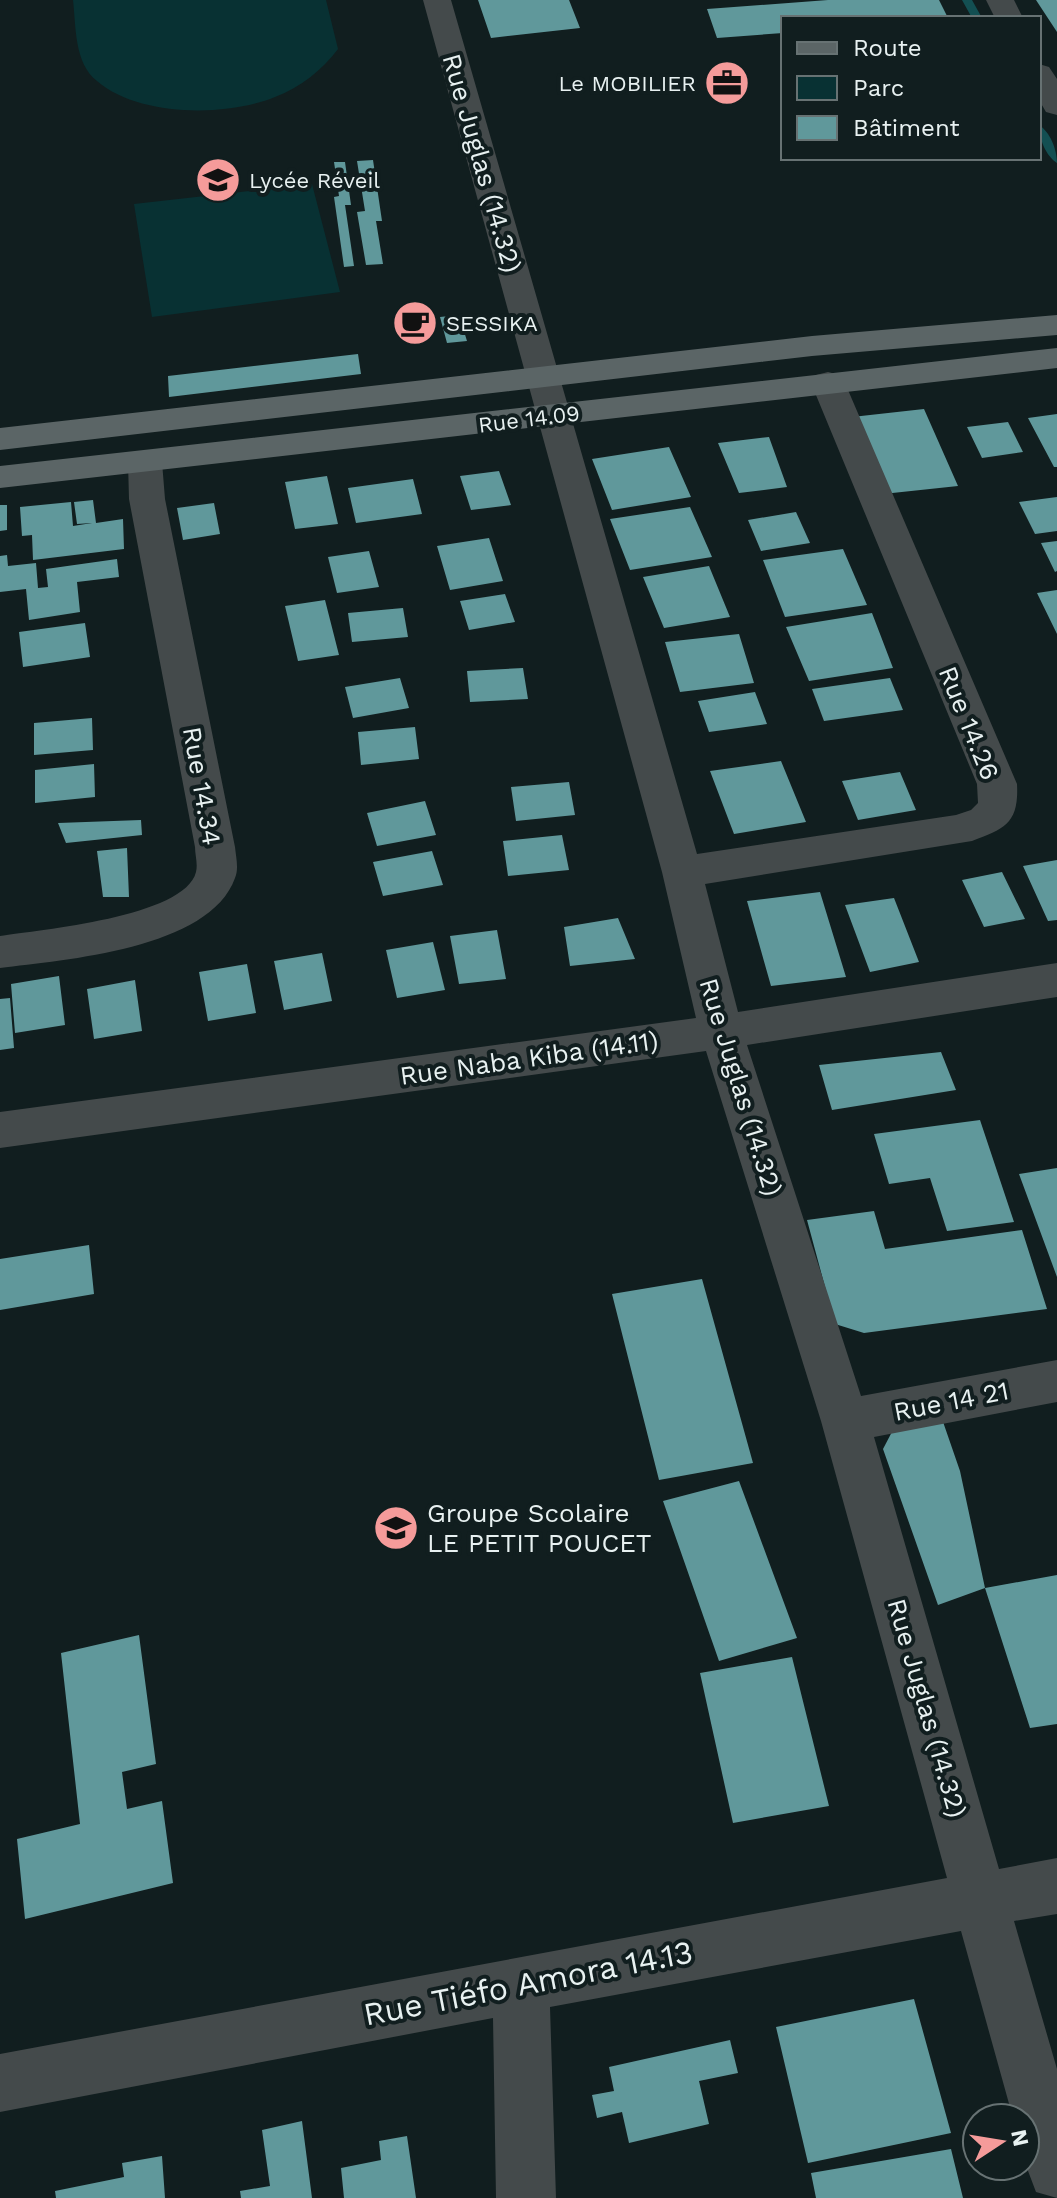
<svg xmlns="http://www.w3.org/2000/svg" width="1057" height="2198" font-family="'Work Sans',sans-serif">
<rect width="100%" height="100%" fill="#111e1f"/>
<path fill="#083133" d="M73 0H326L338 49C322 70 301 87 275 97 226 117 139 117 97 81 74 63 76 26 73 0Z
M312 184 340 292 152 317 134 204Z"/>
<g fill="none" stroke-linecap="round" stroke-linejoin="round">
<path fill="#134f52" fill-rule="evenodd" d="M962 0H972L982 18H972Z
M1039 125C1050 132 1057 149 1057 163 1046 156 1039 139 1039 125Z"/>
</g>
<path fill="#60989b" d="M478 0H569L580 28 491 38Z
M828 0H939L948 18H783V33L717 38 707 9Z
M1036 0H1057V32Z
M373 160 382 221H376L383 264 366 265 357 212 365 211 357 161Z
M334 162H345L351 205H345L354 266 344 267 334 197 339 196Z
M459 315 467 341 447 343 440 317Z
M358 354 361 374 169 397 168 376Z
M924 409 958 486 883 494 852 417Z
M1057 414V467H1054L1028 418Z
M1008 422 1023 452 982 458 967 427Z
M769 437 787 487 739 493 718 443Z
M669 447 691 497 612 510 592 459Z
M499 471 511 505 471 510 460 476Z
M327 476 338 524 295 529 285 482Z
M413 479 422 514 356 523 348 488Z
M1057 497V531L1035 534 1019 502Z
M93 500 96 523 123 519 124 549 33 560 32 535 22 536 20 507 71 502 73 526 92 523 77 524 74 502Z
M214 503 220 534 183 540 177 508Z
M0 505H7V530L0 531Z
M690 507 712 557 630 570 610 519Z
M796 512 810 543 761 551 748 520Z
M489 538 503 581 450 590 437 546Z
M1057 541V571L1055 572 1041 543Z
M843 549 867 605 785 617 763 560Z
M369 551 379 587 337 593 328 557Z
M7 555 8 566 36 563 38 588 48 587 46 569 117 559 119 577 77 582 80 612 29 620 26 589 0 592V556Z
M709 566 730 617 664 628 643 577Z
M1057 590V634L1037 593Z
M505 594 515 622 469 630 460 601Z
M325 600 339 655 298 661 285 606Z
M403 608 408 637 352 642 348 613Z
M872 613 893 668 809 681 786 627Z
M85 623 90 657 23 667 19 632Z
M739 634 754 683 680 692 665 642Z
M523 668 528 699 470 702 467 671Z
M400 678 409 708 353 718 345 687Z
M890 678 903 710 824 721 812 689Z
M755 692 767 724 709 732 698 701Z
M92 718 93 750 34 755V723Z
M415 727 419 759 361 765 358 732Z
M781 761 806 822 734 834 710 771Z
M94 764 95 797 35 803V770Z
M900 772 916 810 858 820 842 781Z
M569 782 575 815 516 821 511 787Z
M425 801 436 835 377 846 367 813Z
M141 820 142 835 66 843 58 823Z
M562 835 569 870 508 876 503 841Z
M127 848 129 897H103L97 851Z
M432 851 443 885 383 896 373 862Z
M1057 860V920L1048 921 1023 866Z
M1002 872 1025 919 984 927 962 880Z
M820 892 846 977 771 986 747 901Z
M894 898 919 962 870 972 845 905Z
M618 918 635 959 570 966 564 927Z
M497 930 506 979 459 984 450 936Z
M433 942 445 990 397 998 386 950Z
M322 953 332 1001 284 1010 274 961Z
M247 964 256 1013 208 1021 199 972Z
M59 976 65 1025 15 1033 11 984Z
M135 980 142 1031 94 1039 87 989Z
M10 998 14 1048 0 1050V999Z
M941 1052 956 1090 832 1110 819 1065Z
M980 1120 1014 1222 947 1231 930 1178 889 1184 874 1134Z
M1057 1168V1277L1019 1174Z
M874 1211 885 1249 1022 1230 1047 1309 864 1333 835 1324 807 1220Z
M89 1245 94 1294 0 1310V1259Z
M702 1279 753 1463 659 1480 612 1294Z
M941 1416 960 1471 985 1588 938 1605 883 1449 894 1428Z
M739 1481 797 1638 719 1661 663 1501Z
M1057 1575V1724L1030 1728 985 1588Z
M139 1635 156 1764 122 1772 127 1809 162 1801 173 1883 25 1919 17 1839 80 1824 61 1653Z
M792 1657 829 1806 733 1823 700 1673Z
M914 1999 951 2133 808 2163 776 2027Z
M730 2040 738 2073 699 2081 709 2124 629 2143 622 2112 597 2118 592 2095 614 2091 609 2067Z
M302 2121 312 2198H241L240 2191 270 2186 262 2130Z
M407 2136 416 2198H344L341 2168 381 2160 379 2141Z
M951 2149 963 2198H816L811 2173Z
M162 2156 165 2198H56L55 2191 124 2177 122 2163Z"/>
<g fill="none" stroke-linecap="round" stroke-linejoin="round">
<path fill="#444a4b" fill-rule="evenodd" d="M423 0H451L697 854 956 815 971 810 978 803 977 784 811 383 816 375 828 372 840 375 845 383 1017 784C1019 822 1006 829 972 841L705 884 738 1012 1057 963V997L747 1045 861 1396 1057 1360V1402L874 1437 999 1869 1057 1858V1914L1014 1921 1057 2069V2198L1036 2192 1025 2163V2118H1013L961 1931 550 2007 556 2198H496L493 2018 0 2112V2054L947 1878 821 1421 706 1051 0 1148V1112L696 1018 662 872Z
M986 0H1014L1023 18H995Z
M1039 64 1049 67 1057 79V115L1046 112 1039 100Z
M145 451 157 454 162 462 165 499 235 847C236 857 239 869 235 878 210 949 64 960 0 968V936C39 930 185 917 196 872 198 864 195 855 195 847L129 499 128 462 133 454Z"/>
<path fill="#5b6566" fill-rule="evenodd" d="M1057 315V335L812 356 0 450V428L812 336Z
M1057 348V368L0 488V466Z"/>
</g>
<defs>
<g id="office-disc" transform="scale(2.3)"><circle r="9.5" fill="#f59b9a" stroke="#111e1f"/><path d="M-6-3h4V-5.5h4V-3h4V5H-6ZM-1-4.5V-3h2v-1.5ZM-6 0V1H6V0Z" fill="#111"/></g>
<g id="school-disc" transform="scale(2.3)"><circle r="9.5" fill="#f59b9a" stroke="#111e1f"/><path d="M0-5L7-2L0 1L-7-2ZM-4 1L0 2.5L4 1V4Q0 6-4 4Z" fill="#111"/></g>
<g id="cafe-disc" transform="scale(2.3)"><circle r="9.5" fill="#f59b9a" stroke="#111e1f"/><path d="M-5.5-4.5H6V0H3Q3 3.5 0 3.5H-2.5Q-5.5 3.5-5.5 0ZM3-3.2v2h1.7v-2ZM-6 4.5H4V6H-6Z" fill="#111"/></g>
</defs>
<g fill-rule="evenodd">
<use href="#office-disc" x="727" y="83"/>
<use href="#school-disc" x="218" y="180"/>
<use href="#cafe-disc" x="415" y="323"/>
<use href="#school-disc" x="396" y="1528"/>
</g>
<g text-anchor="middle" dominant-baseline="central" stroke-width="8" stroke-linejoin="round" paint-order="stroke">
<g font-size="22" fill="#e8f1f1" stroke="#111e1f" text-anchor="start">
<text x="696" y="83" text-anchor="end">Le MOBILIER</text>
<text x="249" y="180">Lycée Réveil</text>
<text x="446" y="323">SESSIKA</text>
</g>
<g font-size="22" fill="#e8f1f1" stroke="#111e1f">
<text transform="translate(529 419) rotate(-7)">Rue 14.09</text>
</g>
<g font-size="26" fill="#e8f1f1" stroke="#111e1f">
<text transform="translate(482 163) rotate(74)">Rue Juglas (14.32)</text>
<text transform="translate(969 723) rotate(68)">Rue 14.26</text>
<text transform="translate(202 786) rotate(80)">Rue 14.34</text>
<text transform="translate(529 1058) rotate(-8)">Rue Naba Kiba (14.11)</text>
<text transform="translate(741 1087) rotate(73)">Rue Juglas (14.32)</text>
<text transform="translate(951 1401) rotate(-11)">Rue 14 21</text>
<text transform="translate(927 1708) rotate(74)">Rue Juglas (14.32)</text>
</g>
<g font-size="26" fill="#e8f1f1" stroke="#111e1f" text-anchor="start">
<text x="427" y="1513">Groupe Scolaire<tspan x="427" dy="30">LE PETIT POUCET</tspan></text>
</g>
<g font-size="32" fill="#e8f1f1" stroke="#111e1f">
<text transform="translate(528 1983) rotate(-11)">Rue Tiéfo Amora 14.13</text>
</g>
</g>
<rect x="781" y="16" width="260" height="144" fill="#111e1f" stroke="#677273" stroke-width="2"/>
<rect x="797" y="42" width="40" height="12" fill="#5b6566" stroke="#677273" stroke-width="2"/>
<text x="853" y="56" font-size="24" fill="#e8f1f1">Route</text>
<rect x="797" y="76" width="40" height="24" fill="#083133" stroke="#677273" stroke-width="2"/>
<text x="853" y="96" font-size="24" fill="#e8f1f1">Parc</text>
<rect x="797" y="116" width="40" height="24" fill="#60989b" stroke="#677273" stroke-width="2"/>
<text x="853" y="136" font-size="24" fill="#e8f1f1">Bâtiment</text>
<g transform="translate(1001 2142) rotate(78)"><circle r="38" fill="#111e1f" stroke="#677273" stroke-width="2"/>
<path d="M0-6L14 30L0 20L-14 30Z" fill="#f59b9a"/>
<text y="-12" font-size="22" font-weight="bold" text-anchor="middle" fill="#e8f1f1">N</text>
</g>
</svg>
